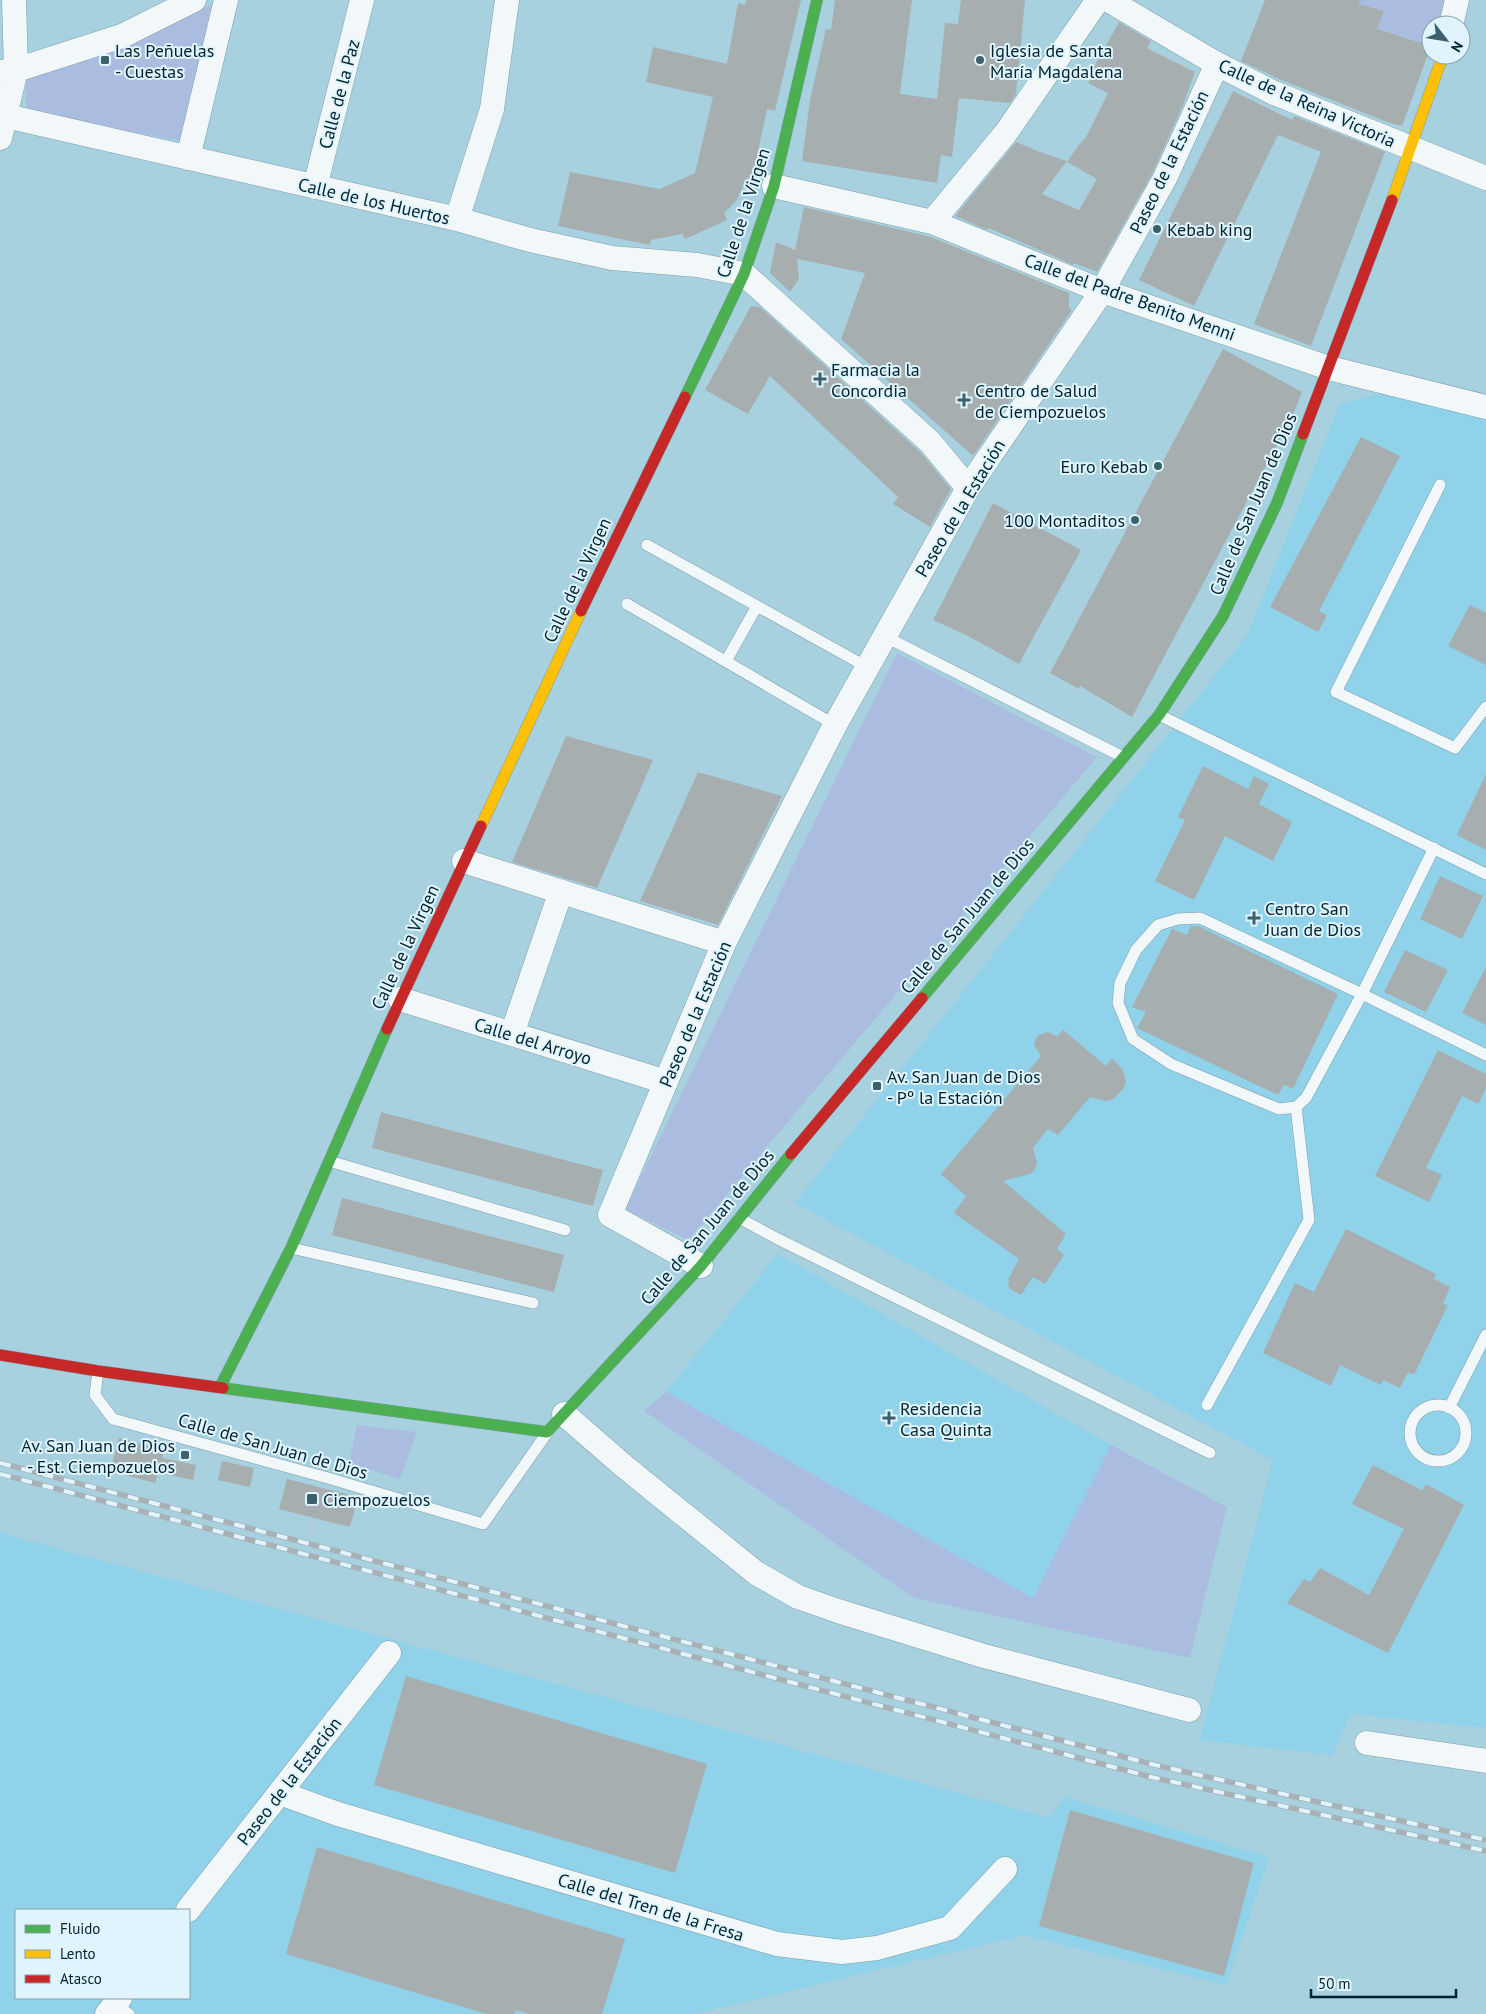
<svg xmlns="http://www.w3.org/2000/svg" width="1486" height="2014" font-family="'PT Sans',sans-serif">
<rect width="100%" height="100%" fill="#a8d1e0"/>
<path fill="#8fd2e9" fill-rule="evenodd" d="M1383 393 1486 420V1728L1351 1714 1332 1755 1200 1740 1273 1460 795 1203 1248 634 1340 404Z
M778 1254 1111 1445 1033 1598 666 1392Z
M0 1533 1050 1818 1064 1797 1269 1857 1226 1985 1024 1935 694 2014H0ZM16 1910H189V1998H16Z"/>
<path fill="#aabde1" d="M1360 0H1447L1440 25H1431V46L1377 29 1384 11 1359 4Z
M217 3 182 141 26 112V74Z
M897 653 1097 757 688 1240 625 1209Z
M666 1392 1033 1598 1111 1445 1227 1507 1190 1658 914 1598 644 1411Z
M357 1425 417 1432 400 1479 349 1463Z"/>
<path fill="#a7aeb0" d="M746 0H801L775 111 767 109 752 180 747 178 736 201 724 213 727 220 685 239 682 234 651 240 650 245 558 226 570 172 660 189 695 173 713 97 646 82 653 47 727 64 738 3 745 5Z
M835 0H912L900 94 937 99 945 23 958 24 961 0H1025L1016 94 1010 103 959 98 952 157 941 155 937 183 802 161 810 100 826 29 831 30Z
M1265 0H1360L1359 4 1384 11 1377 29 1431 46 1402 126 1387 122 1279 79 1241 61Z
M1119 22 1151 41 1147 48 1195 72 1183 105 1153 172 1097 272 1074 263 1073 265 1051 255 988 228 987 230 955 216 1016 142 1040 152 1067 161 1042 194 1079 210 1097 179 1067 162 1078 146 1086 137 1108 93 1088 83 1092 77 1089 76Z
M1233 91 1292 120 1294 116 1385 152 1311 346 1254 324 1321 152 1278 135 1194 306 1139 280Z
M804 207 931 237 1069 293V307L1072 310 973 456 841 339 865 273 797 259 799 279 790 292 770 273 776 242 795 250Z
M751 306 760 307 920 452 951 489 930 527 893 504 898 497 770 376 748 414 705 390Z
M1223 349 1302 392 1293 415 1132 717 1080 686 1079 689 1050 673Z
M1361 437 1400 456 1319 611 1327 615 1318 632 1270 607Z
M993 503 1081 550 1019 664 966 635 933 620Z
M1470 605 1486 613V665L1448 646Z
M566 736 653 760 597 888 512 862Z
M1203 766 1248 789 1254 776 1269 784 1259 804 1292 822 1273 861 1225 836 1194 900 1155 881 1185 820 1178 817Z
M698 772 782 796 718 925 640 901Z
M1486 774V850L1457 835Z
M1440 876 1483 896 1462 939 1420 919Z
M1191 926H1198L1338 994 1293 1089 1284 1085 1278 1095 1137 1028 1146 1012 1132 1007 1172 929 1187 935Z
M1405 950 1448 970 1426 1012 1384 992Z
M1486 967V1025L1462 1013Z
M1063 1030 1106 1066 1112 1058 1123 1070 1126 1082 1123 1089 1114 1099 1106 1101 1090 1097 1058 1135 1048 1129 1033 1148 1037 1163 1034 1171 1030 1174 1003 1181 1066 1234 1057 1249 1064 1255 1045 1284 1033 1277 1021 1295 1010 1289 1008 1284 1009 1278 1019 1259 954 1213 966 1196 941 1174 1041 1056 1034 1045 1037 1036 1047 1032 1057 1036Z
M1438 1050 1486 1074V1088L1478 1104 1462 1096 1426 1168 1442 1175 1429 1202 1375 1176Z
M381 1112 603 1170 593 1206 372 1148Z
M342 1198 564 1255 554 1292 332 1235Z
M1346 1229 1436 1274 1434 1279 1450 1287 1443 1304 1448 1305 1414 1375 1408 1372 1400 1388 1383 1380 1381 1385 1340 1365 1331 1386 1263 1353 1295 1283 1314 1292Z
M119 1438 164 1450 162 1458 196 1465 193 1480 158 1473 155 1483 110 1471Z
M222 1461 254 1468 250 1487 218 1480Z
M1373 1465 1422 1490 1426 1484 1464 1505 1388 1653 1287 1603 1304 1579 1310 1582 1320 1568 1369 1595 1404 1529 1352 1504Z
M287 1479 358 1497 350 1527 279 1509Z
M406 1676 707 1764 675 1873 374 1785Z
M1070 1810 1254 1863 1224 1976 1039 1926Z
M317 1847 625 1939 602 2014H529L516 2010 514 2014H487L286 1954Z"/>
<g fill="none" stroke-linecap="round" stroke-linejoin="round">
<g stroke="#7c9eaa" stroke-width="12">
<path id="lane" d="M1440 485 1336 692 1455 748 1486 707
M647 545 867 667
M627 604 835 725
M884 636 1123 757
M726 661 757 606
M1159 715 1486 874
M1434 848 1362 994 1306 1098 1296 1107 1279 1109 1171 1064 1133 1039 1118 1003 1120 983 1136 950 1158 925 1178 919 1200 918 1362 994 1486 1055
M329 1161 565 1230
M739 1218 778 1239 1210 1453
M291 1248 533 1303
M98 1371 95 1395 113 1419 328 1478 483 1524 547 1433
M1207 1405 1309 1220 1296 1107
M1410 1433a28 28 0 1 1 56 0a28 28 0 1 1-56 0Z
M1449 1408 1486 1335
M115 2003 129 2014"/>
</g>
<g stroke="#7c9eaa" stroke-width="25">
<path id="street" d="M1108 0 1217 64 1274 93 1486 178
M1451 25 1457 0
M0 72 16 70 122 36 194 0
M6 116 457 219 530 240 612 258 697 265 744 274 930 442 968 488
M0 138 16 70 14 0
M188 158 226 0
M774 186 932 222 1102 291 1329 368 1486 407
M315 187 362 0
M457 219 492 109 507 0
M932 222 1005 134 1098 0
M464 861 724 943
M400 999 666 1082
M512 1034 561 891
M701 1266 610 1215 724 943 835 725 968 488 1102 291 1165 178 1217 64
M564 1414 625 1467 756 1573 798 1597 838 1611 984 1656 1189 1710
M1367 1743 1486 1761
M280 1793 338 1814 777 1944 842 1952 877 1948 950 1928 1005 1869
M188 1910 389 1653
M107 2014 120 1998"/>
</g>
<g stroke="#7c9eaa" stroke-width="12">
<path id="fast" d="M685 397 744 274 774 186 817 0
M922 998 1159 715 1223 616 1277 503 1303 434
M220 1387 291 1248 387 1029
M223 1388 547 1432 701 1266 791 1154"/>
</g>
<g stroke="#7c9eaa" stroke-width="12">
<path id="slow" d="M1392 200 1443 55
M481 826 581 611"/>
</g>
<g stroke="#7c9eaa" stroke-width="12">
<path id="jam" d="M1303 434 1392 200
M581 611 685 397
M387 1029 481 826
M791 1154 922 998
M0 1355 98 1371 223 1388"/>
</g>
<path stroke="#bbc8cc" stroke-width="3" stroke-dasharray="4 2.5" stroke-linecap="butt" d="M309 1537 314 1518"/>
<use href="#lane" stroke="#f2f8fa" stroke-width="11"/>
<use href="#street" stroke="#f2f8fa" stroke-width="24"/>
<use href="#fast" stroke="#4caf50" stroke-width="11"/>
<use href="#slow" stroke="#ffc107" stroke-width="11"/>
<use href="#jam" stroke="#c62828" stroke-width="11"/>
<g stroke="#a8b2b6" stroke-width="5.5">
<path id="rail" d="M0 1463 1155 1765 1486 1840
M0 1474 1151 1777 1486 1851"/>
</g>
<use href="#rail" stroke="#dff4fd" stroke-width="4" stroke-dasharray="11" stroke-linecap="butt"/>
</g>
<g fill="#3c606c" stroke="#dff4fd" stroke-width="2">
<rect x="100" y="55" width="10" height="10" rx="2.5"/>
<circle cx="980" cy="60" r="5"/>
<circle cx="1157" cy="229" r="5"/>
<path d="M817.5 371.5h5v5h5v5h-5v5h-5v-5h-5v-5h5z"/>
<path d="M961.5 392.5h5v5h5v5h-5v5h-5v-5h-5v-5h5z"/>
<circle cx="1158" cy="466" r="5"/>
<circle cx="1135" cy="520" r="5"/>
<path d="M1251.5 910.5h5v5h5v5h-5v5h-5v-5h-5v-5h5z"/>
<rect x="872" y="1081" width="10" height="10" rx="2.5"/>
<path d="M886.5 1410.5h5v5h5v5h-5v5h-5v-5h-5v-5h5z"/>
<rect x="180" y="1450" width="10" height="10" rx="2.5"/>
<rect x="306" y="1493" width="12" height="12" rx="2.5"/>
</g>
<g text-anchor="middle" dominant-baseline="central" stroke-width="4" stroke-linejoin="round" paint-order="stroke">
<g font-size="18" fill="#02232d" stroke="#dff4fd" text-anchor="start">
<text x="115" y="50">Las Peñuelas<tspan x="115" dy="21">- Cuestas</tspan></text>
<text x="990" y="50">Iglesia de Santa<tspan x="990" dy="21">María Magdalena</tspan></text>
<text x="1167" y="229">Kebab king</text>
<text x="831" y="369">Farmacia la<tspan x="831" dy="21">Concordia</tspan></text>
<text x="975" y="390">Centro de Salud<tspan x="975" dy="21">de Ciempozuelos</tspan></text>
<text x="1148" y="466" text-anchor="end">Euro Kebab</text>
<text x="1125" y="520" text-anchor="end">100 Montaditos</text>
<text x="1265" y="908">Centro San<tspan x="1265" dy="21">Juan de Dios</tspan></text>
<text x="887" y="1076">Av. San Juan de Dios<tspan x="887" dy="21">- Pº la Estación</tspan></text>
<text x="900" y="1408">Residencia<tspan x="900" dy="21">Casa Quinta</tspan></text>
<text x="175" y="1445" text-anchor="end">Av. San Juan de Dios<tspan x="175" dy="21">- Est. Ciempozuelos</tspan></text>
<text x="323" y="1499">Ciempozuelos</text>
</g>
<g font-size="18" fill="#02232d" stroke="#dff4fd">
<text transform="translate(339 94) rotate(-75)">Calle de la Paz</text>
<text transform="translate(1307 103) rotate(24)">Calle de la Reina Victoria</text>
<text transform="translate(1169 162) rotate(-64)">Paseo de la Estación</text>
<text transform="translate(374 201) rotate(13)">Calle de los Huertos</text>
<text transform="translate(743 213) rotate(-72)">Calle de la Virgen</text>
<text transform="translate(1130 297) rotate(20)">Calle del Padre Benito Menni</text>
<text transform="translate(1253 504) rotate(-67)">Calle de San Juan de Dios</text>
<text transform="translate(960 508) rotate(-59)">Paseo de la Estación</text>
<text transform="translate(577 580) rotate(-65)">Calle de la Virgen</text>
<text transform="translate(967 916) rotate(-50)">Calle de San Juan de Dios</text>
<text transform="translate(405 947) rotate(-65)">Calle de la Virgen</text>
<text transform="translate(695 1014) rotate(-67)">Paseo de la Estación</text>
<text transform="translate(533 1041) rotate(17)">Calle del Arroyo</text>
<text transform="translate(707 1227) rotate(-50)">Calle de San Juan de Dios</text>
<text transform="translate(273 1446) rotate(16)">Calle de San Juan de Dios</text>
<text transform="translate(289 1781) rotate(-52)">Paseo de la Estación</text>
<text transform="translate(651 1907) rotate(17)">Calle del Tren de la Fresa</text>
</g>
</g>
<rect x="15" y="1909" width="175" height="90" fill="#dff4fd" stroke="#87a0aa"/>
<rect x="25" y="1925" width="25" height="8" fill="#4caf50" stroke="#87a0aa"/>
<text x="60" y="1934" font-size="15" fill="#02232d">Fluido</text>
<rect x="25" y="1950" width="25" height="8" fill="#ffc107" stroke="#87a0aa"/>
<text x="60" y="1959" font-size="15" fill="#02232d">Lento</text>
<rect x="25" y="1975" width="25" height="8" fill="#c62828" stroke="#87a0aa"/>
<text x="60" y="1984" font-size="15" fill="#02232d">Atasco</text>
<g transform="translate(1446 40) rotate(121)"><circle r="24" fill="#dff4fd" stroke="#87a0aa"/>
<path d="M0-4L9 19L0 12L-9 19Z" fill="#3c606c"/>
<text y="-8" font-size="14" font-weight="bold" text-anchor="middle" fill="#02232d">N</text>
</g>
<path d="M1311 1989v8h145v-8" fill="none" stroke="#02232d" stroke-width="2.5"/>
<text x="1318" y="1989" font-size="15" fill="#02232d" stroke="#dff4fd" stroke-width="4" paint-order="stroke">50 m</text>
</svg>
